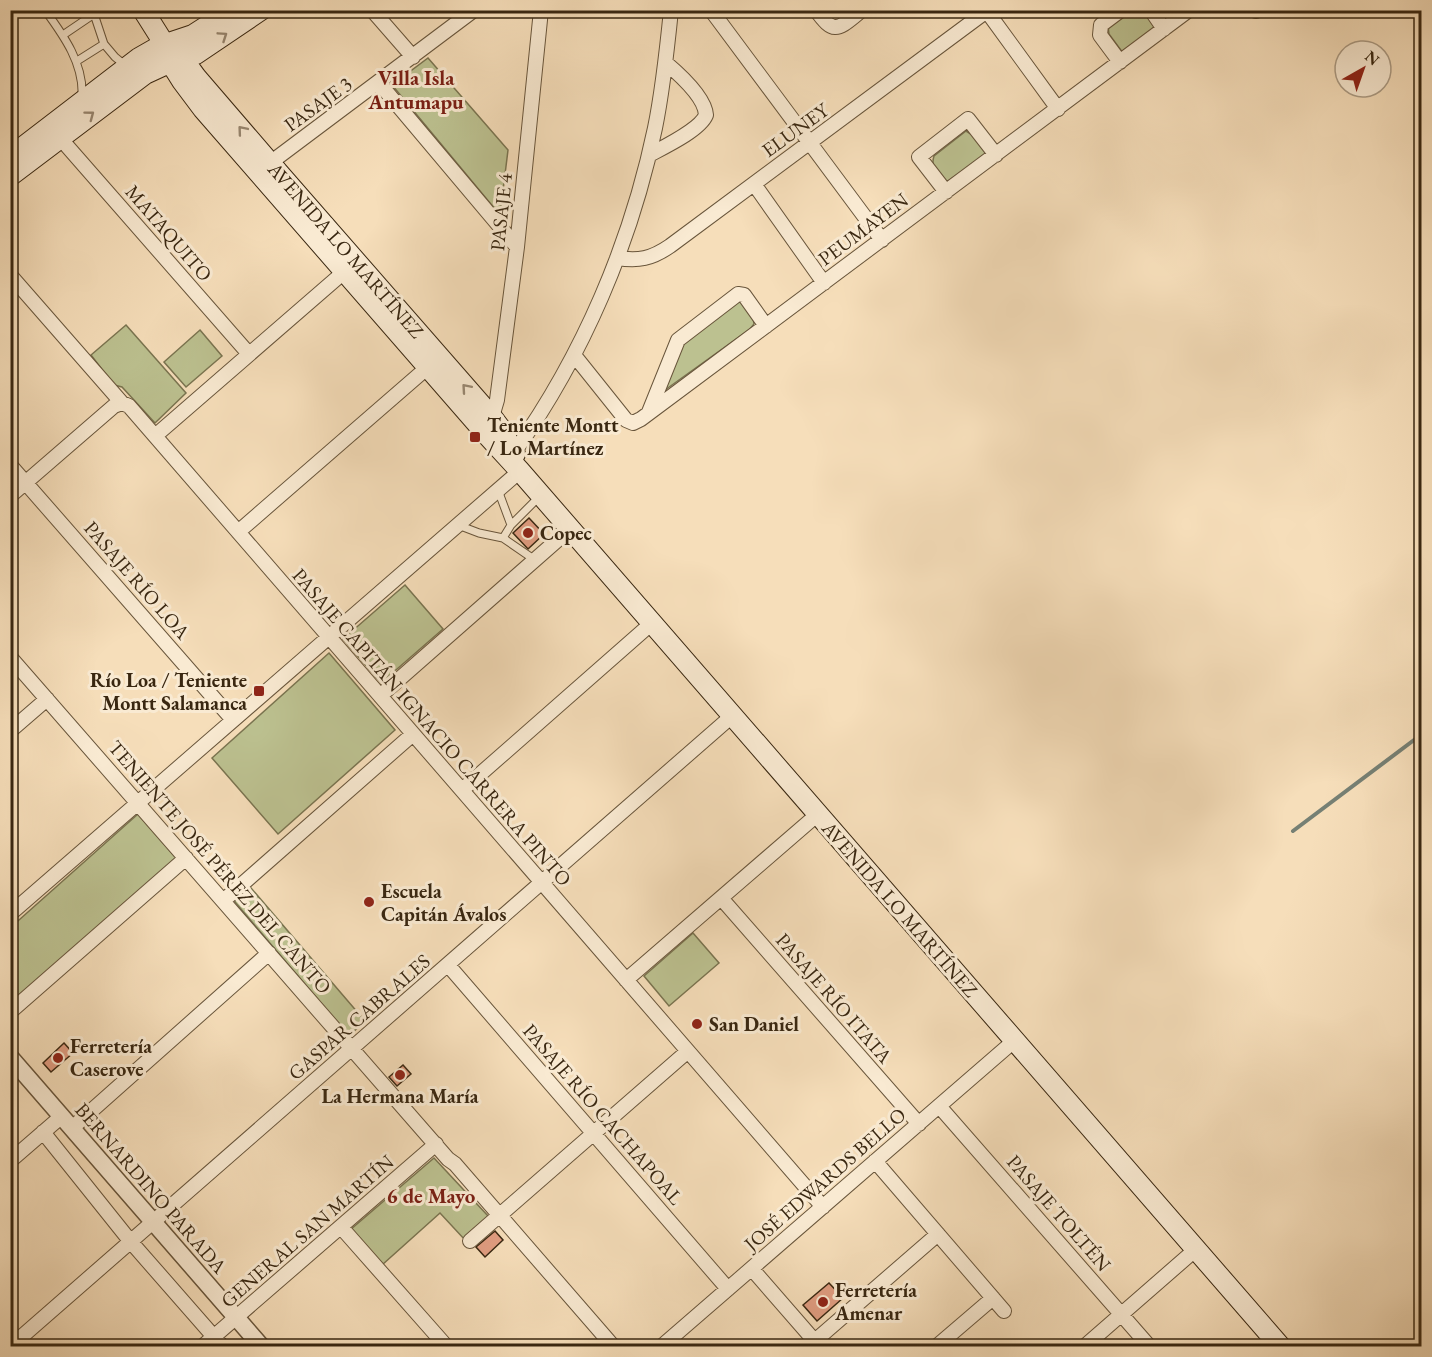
<svg xmlns="http://www.w3.org/2000/svg" width="1432" height="1357" font-family="'EB Garamond',serif">
<rect width="100%" height="100%" fill="#f6deba"/>
<filter id="stains"><feTurbulence type="fractalNoise" baseFrequency=".00333" numOctaves="4"/><feColorMatrix values="0 0 0 0 .2 0 0 0 0 .09 0 0 0 0 .02 0 0 0 .5 -.17"/></filter>
<radialGradient id="worn" r=".72"><stop offset=".6" stop-color="#630" stop-opacity="0"/><stop offset="1" stop-color="#630" stop-opacity=".3"/></radialGradient>
<path fill="#bcc190" stroke="#7a7450" stroke-width="1.5" d="M1143 10 1157 28 1123 53 1109 34 1108 26 1129 11Z
M428 58 508 150 500 215 392 85Z
M966 131 974 136 988 153 945 183C938 174 930 168 934 156Z
M735 301 741 302 753 317 754 324 750 329 665 390 683 343Z
M126 325 186 393 155 423 122 387 114 385 91 355Z
M200 330 222 356 186 387 164 362Z
M405 585 443 629 381 683 343 639Z
M329 653 395 730 278 834 212 758Z
M138 814 178 860 11 1006 10 928Z
M251 888 365 1021 349 1036 235 902V898Z
M693 933 719 963 669 1006 644 976Z
M434 1158 489 1217 465 1240 440 1213 382 1265 350 1230Z"/>
<g fill="none" stroke-linecap="round" stroke-linejoin="round">
<path stroke="#768074" stroke-width="4" d="M1293 831 1422 734"/>
</g>
<path fill="#e19d81" stroke="#392711" stroke-width="1.5" d="M529 518 544 534 528 549 513 533Z
M64 1043 73 1053 51 1072 43 1063Z
M403 1065 411 1074 397 1086 389 1077Z
M495 1231 503 1240 485 1257 476 1247Z
M829 1283 843 1298 817 1321 803 1305Z"/>
<g fill="none" stroke-linecap="round" stroke-linejoin="round">
<g stroke="#68553b" stroke-width="9">
<path id="service" d="M45 10C64 36 84 64 82 97
M63 35 94 14 115 10
M104 44 115 57 126 66
M77 61 104 44 94 14 92 10
M498 490 511 525
M458 525 479 533 503 538 535 560
M503 538 511 525 539 497"/>
</g>
<g stroke="#68553b" stroke-width="16">
<path id="minor" d="M372 10 413 57
M711 10 882 240
M816 10C835 37 839 28 862 10
M986 10 1058 109
M1151 10 1164 29
M1256 10V11
M1120 62 1100 35 1101 25 1121 10
M379 83 517 247
M60 138 249 354
M649 155C664 147 700 130 706 115 705 97 679 74 666 63
M270 163 474 10
M754 184 824 283
M946 192 919 157 968 119 996 155
M617 258C639 261 651 259 670 246L988 10
M10 275 122 403 129 406 823 1207
M574 355 626 420 633 423 641 419 1189 10
M649 412 678 340 738 294 744 295 766 326
M492 417 497 400 517 247 541 10
M155 436 344 272
M515 451C583 355 631 243 655 128 663 89 667 50 671 10
M10 465 233 720
M10 496 114 406 122 403
M238 532 428 367
M10 657 448 1159 455 1164 613 1346
M380 696 570 529
M10 731 47 699
M462 790 652 623
M721 898 919 1124
M223 901 413 734
M10 914 520 471
M448 965 728 1289
M626 980 818 814
M10 1012 186 858
M939 1106 1149 1346
M72 1128 269 953
M43 1132 131 1242 222 1346
M10 1161 62 1116
M875 1161 1004 1311
M341 1227 446 1346
M470 1241 688 1051
M752 1269 819 1346
M11 1346 732 716
M203 1346 436 1144
M662 1346 1014 1041
M809 1346 938 1234
M937 1346 993 1298
M1085 1346 1195 1250"/>
</g>
<g stroke="#68553b" stroke-width="19">
<path id="tertiary" d="M10 1057 261 1346"/>
</g>
<g stroke="#392711" stroke-width="22">
<path id="secondary" d="M143 10 160 37V46L182 81 203 109 487 435 520 471 1280 1346
M178 52 196 77 270 163 492 417 501 429 515 454
M10 157 139 58 160 46 193 35 232 10
M10 176 145 74 171 62 196 54 261 10"/>
</g>
<use href="#service" stroke="#f9ead2" stroke-width="7"/>
<use href="#minor" stroke="#f9ead2" stroke-width="14"/>
<use href="#tertiary" stroke="#f9ead2" stroke-width="16"/>
<use href="#secondary" stroke="#f9ead2" stroke-width="20"/>
</g>
<defs><path id="oneway-chevron" d="M-2-3.5L2.5 0L-2 3.5" fill="none" stroke-width="1.6" stroke-linecap="round" stroke-linejoin="round" transform="scale(1.5)"/></defs>
<g stroke="#998872">
<use href="#oneway-chevron" transform="translate(223 36) rotate(-34)"/>
<use href="#oneway-chevron" transform="translate(90 115) rotate(-37)"/>
<use href="#oneway-chevron" transform="translate(242 130) rotate(-130)"/>
<use href="#oneway-chevron" transform="translate(466 388) rotate(-131)"/>
</g>
<g fill="#8f2418" stroke="#f9ead2" stroke-width="2">
<rect x="469" y="431" width="12" height="12" rx="3"/>
<circle cx="528" cy="533" r="6"/>
<rect x="253" y="685" width="12" height="12" rx="3"/>
<circle cx="369" cy="902" r="6"/>
<circle cx="697" cy="1024" r="6"/>
<circle cx="58" cy="1058" r="6"/>
<circle cx="400" cy="1075" r="6"/>
<circle cx="823" cy="1302" r="6"/>
</g>
<g text-anchor="middle" dominant-baseline="central" stroke-width="6" stroke-linejoin="round" paint-order="stroke">
<g font-size="20" fill="#392711" stroke="#f9ead2">
<text transform="translate(318 104) rotate(-36)">PASAJE 3</text>
<text transform="translate(795 130) rotate(-36)">ELUNEY</text>
<text transform="translate(501 212) rotate(-84)">PASAJE 4</text>
<text transform="translate(863 229) rotate(-37)">PEUMAYEN</text>
<text transform="translate(169 233) rotate(49)">MATAQUITO</text>
<text transform="translate(346 250) rotate(49)">AVENIDA LO MARTÍNEZ</text>
<text transform="translate(137 580) rotate(49)">PASAJE RÍO LOA</text>
<text transform="translate(432 727) rotate(49)">PASAJE CAPITÁN IGNACIO CARRERA PINTO</text>
<text transform="translate(220 867) rotate(49)">TENIENTE JOSÉ PÉREZ DEL CANTO</text>
<text transform="translate(900 909) rotate(49)">AVENIDA LO MARTÍNEZ</text>
<text transform="translate(834 998) rotate(49)">PASAJE RÍO ITATA</text>
<text transform="translate(359 1017) rotate(-41)">GASPAR CABRALES</text>
<text transform="translate(603 1114) rotate(49)">PASAJE RÍO CACHAPOAL</text>
<text transform="translate(825 1179) rotate(-41)">JOSÉ EDWARDS BELLO</text>
<text transform="translate(151 1188) rotate(49)">BERNARDINO PARADA</text>
<text transform="translate(1059 1213) rotate(49)">PASAJE TOLTÉN</text>
<text transform="translate(307 1231) rotate(-41)">GENERAL SAN MARTÍN</text>
</g>
<g font-size="20" font-weight="bold" fill="#392711" stroke="#f9ead2" text-anchor="start">
<text x="487" y="425">Teniente Montt<tspan x="487" dy="23">/ Lo Martínez</tspan></text>
<text x="540" y="533">Copec</text>
<text x="247" y="680" text-anchor="end">Río Loa / Teniente<tspan x="247" dy="23">Montt Salamanca</tspan></text>
<text x="381" y="891">Escuela<tspan x="381" dy="23">Capitán Ávalos</tspan></text>
<text x="709" y="1024">San Daniel</text>
<text x="70" y="1046">Ferretería<tspan x="70" dy="23">Caserove</tspan></text>
<text x="400" y="1096" text-anchor="middle">La Hermana María</text>
<text x="835" y="1290">Ferretería<tspan x="835" dy="23">Amenar</tspan></text>
</g>
<g font-size="21" font-weight="bold" fill="#7a1f14" stroke="#f9ead2">
<text x="416" y="77">Villa Isla<tspan x="416" dy="24">Antumapu</tspan></text>
<text x="431" y="1195">6 de Mayo</text>
</g>
</g>
<rect width="1432" height="1357" fill="none" stroke="#f6deba" stroke-width="36"/>
<rect x="12" y="12" width="1408" height="1333" fill="none" stroke="#392711" stroke-width="3"/>
<rect x="18" y="18" width="1396" height="1321" fill="none" stroke="#392711" stroke-width="1.5"/>
<g transform="translate(1363 69) rotate(40)"><circle r="28" fill="#f9ead2" stroke="#ac9c85" stroke-width="1.5"/>
<path d="M0-4.5L10 22L0 15L-10 22Z" fill="#8f2418"/>
<text y="-9" font-size="16" font-weight="bold" text-anchor="middle" fill="#392711">N</text>
</g>
<rect width="100%" height="100%" filter="url(#stains)"/>
<rect width="100%" height="100%" fill="url(#worn)"/>
</svg>
